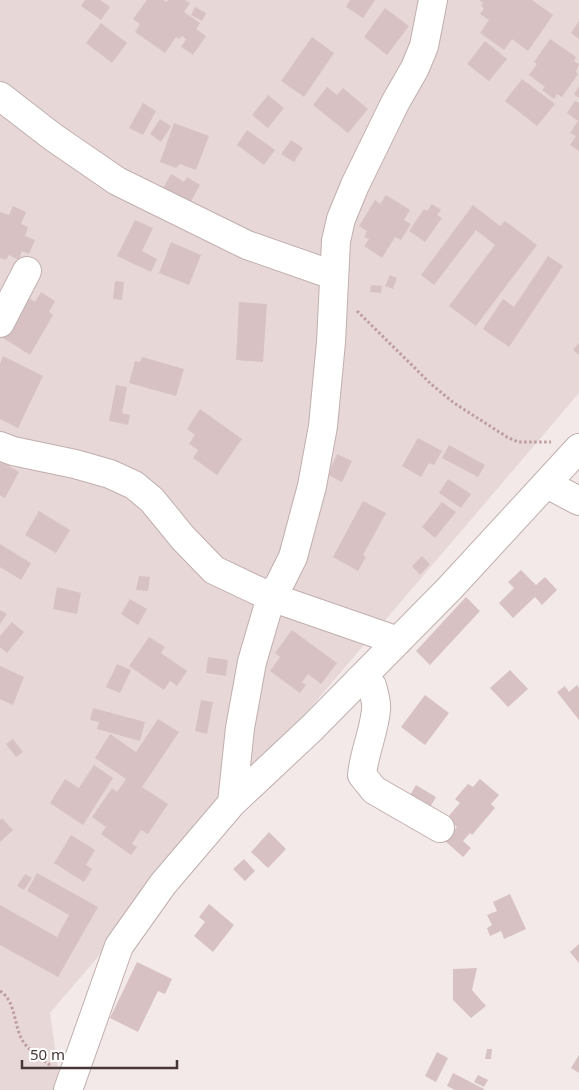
<svg xmlns="http://www.w3.org/2000/svg" width="579" height="1090" font-family="'Noto Sans',sans-serif">
<rect width="100%" height="100%" fill="#f3e9e9"/>
<path fill="#e7d7d7" d="M0 0H579V393L50 1013 61 1090H0Z"/>
<path fill="#d7c1c3" d="M85 0H100L110 7 101 20 81 6Z
M147 0H163L167 2 168 0H185L190 3 184 12 200 23 196 29 206 36 193 55 181 47 186 39 182 36 179 39 176 37 165 53 135 32 140 24 133 19Z
M350 0H375L363 18 346 7Z
M479 0H532L553 15 528 51 512 39 504 50 480 33 489 20 480 14 484 8 481 6 483 3Z
M195 7 206 13 202 21 191 15Z
M385 8 409 26 387 55 364 37Z
M579 21V39L571 33Z
M101 23 127 43 112 63 86 43Z
M312 37 334 53 304 97 281 81Z
M550 39 576 57 574 61 579 64 576 72 578 74 562 97 557 94 554 99 542 90 545 87 529 75 537 64 534 62Z
M485 41 507 59 489 81 467 64Z
M522 79 555 104 537 126 505 101Z
M579 86V98L574 94Z
M327 87 337 95 343 88 368 109 348 133 313 105Z
M268 95 284 108 268 128 252 115Z
M575 101 579 103V151L570 145 576 136 570 133 578 121 567 113Z
M143 103 156 111 143 135 129 128Z
M160 119 171 126 161 142 150 134Z
M174 123 209 136 196 170 180 164 176 168 160 162Z
M247 130 275 150 264 165 237 145Z
M291 140 303 148 294 162 281 154Z
M171 174 184 182 187 177 200 185 188 207 161 192Z
M386 195 410 210 404 220 411 224 401 240 395 237 382 258 364 246 369 239 364 237 367 231 359 226 375 200 380 204Z
M432 204 441 210 437 215 442 218 425 242 409 231 424 209 427 211Z
M473 205 500 226 505 221 537 245 476 326 449 306 495 245 476 230 434 285 421 275Z
M13 206 26 212 21 224 28 227 25 236 35 240 29 254 22 251 19 260 9 255 6 260 0 258V212L9 215Z
M135 220 153 228 142 251 157 259 151 272 117 256Z
M171 242 201 255 189 285 159 273Z
M548 256 563 266 509 347 483 329 503 299 514 307Z
M390 275 397 278 393 289 385 286Z
M115 281 124 282 122 300 113 299Z
M371 285 382 286 381 293 370 292Z
M41 292 55 301 49 312 53 315 30 355 0 336 23 294 35 302Z
M239 302 267 304 263 362 236 360Z
M579 343V355L573 350Z
M3 356 43 376 18 428 0 419V364Z
M142 357 184 369 176 396 129 383 135 361 140 362Z
M116 385 127 387 122 413 130 415 128 425 109 421Z
M200 409 242 439 217 475 193 458 198 450 189 444 195 435 187 429Z
M418 438 442 451 434 465 429 463 421 477 402 466Z
M449 445 485 465 478 477 442 458Z
M337 454 352 461 342 482 328 475Z
M0 461 19 472 5 498 0 495Z
M448 479 471 494 461 508 439 493Z
M363 501 386 513 363 555 366 557 358 571 333 557Z
M442 502 456 512 435 538 422 527Z
M39 511 70 530 56 553 25 535Z
M0 544 31 563 21 580 0 567Z
M422 556 430 564 420 575 412 566Z
M521 570 536 585 545 577 557 590 542 605 535 597 513 618 499 603 514 588 508 582Z
M139 576 150 577 148 591 136 590Z
M57 587 81 593 77 614 53 609Z
M466 597 480 611 430 665 416 651Z
M130 599 147 609 138 625 121 614Z
M0 610 7 614 0 624Z
M12 622 24 632 7 653 0 647V636Z
M292 630 337 663 321 684 308 674 302 682 306 685 300 693 270 671 280 657 275 653Z
M149 637 165 647 161 653 187 671 177 686 170 681 164 690 129 666Z
M208 657 228 660 226 676 206 673Z
M117 664 131 670 120 693 106 687Z
M0 666 24 677 13 705 0 699Z
M510 670 528 689 508 707 490 688Z
M577 685 579 688V720L557 692 565 686 569 692Z
M425 695 449 713 425 745 401 727Z
M201 700 213 702 207 734 195 731Z
M93 708 145 722 140 741 97 729 99 722 90 720Z
M158 719 179 732 142 787 168 804 148 834 141 830 132 844 137 847 131 855 101 834 106 827 92 817 112 788 117 792 126 779 95 758 110 734 136 752Z
M13 739 23 752 16 757 6 744Z
M94 765 113 778 83 825 50 803 65 779 79 788Z
M480 779 499 795 491 804 495 808 472 835 470 833 463 841 471 848 463 857 445 841 457 827 447 818 460 803 455 799 468 784 473 787Z
M416 785 436 797 424 817 404 805Z
M2 818 13 830 0 842V820Z
M269 832 286 849 268 868 251 852Z
M71 835 95 850 86 865 92 869 84 882 54 863Z
M244 859 255 871 245 881 233 869Z
M37 873 98 907 58 977 0 945V905L57 937 69 915 27 891Z
M25 874 32 878 24 890 17 886Z
M510 894 526 929 504 939 501 931 490 936 487 928 492 925 487 915 497 911 493 902Z
M209 904 234 925 213 952 194 936 205 922 199 917Z
M579 944V963L570 952Z
M137 962 172 979 165 994 158 991 138 1032 110 1018Z
M477 968 472 990 486 1006 471 1018 453 1000V969Z
M487 1049H492L491 1059H485Z
M437 1052 448 1058 436 1082 425 1076Z
M579 1055V1073L571 1068Z
M453 1073 484 1089 483 1090H455L447 1086Z
M478 1075 488 1080 484 1087 474 1082Z"/>
<g fill="none" stroke-linecap="round" stroke-linejoin="round">
<g stroke="#c1afae" stroke-width="30">
<path id="minor" d="M0 96 53 137 117 181 247 245 333 275
M0 323 27 271
M0 446 13 451 75 464 110 474 134 485 152 500 183 538 214 570 271 597 398 641
M547 484 579 501
M359 680 372 686C374 694 377 702 376 710 374 732 364 753 362 775L374 790 440 828
M232 803 240 728 252 662 271 597 280 583 293 557 312 486 323 426 331 342 336 241 341 219 355 185 395 103 415 68 424 46 433 0
M68 1090 119 946 163 884 232 803 312 728 450 588 579 448"/>
</g>
<path stroke="#bf9d9e" stroke-width="3" stroke-dasharray="2.5 2.5" stroke-linecap="butt" d="M357 311 431 384 454 403 507 437 518 442H551
M0 991C17 1002 13 1027 24 1043 31 1052 42 1059 51 1066"/>
<use href="#minor" stroke="#fff" stroke-width="28"/>
</g>
<path d="M22 1060v8h155v-8" fill="none" stroke="#473738" stroke-width="2.5"/>
<text x="30" y="1060" font-size="15" fill="#473738" stroke="#ffffff" stroke-width="4" paint-order="stroke">50 m</text>
</svg>
